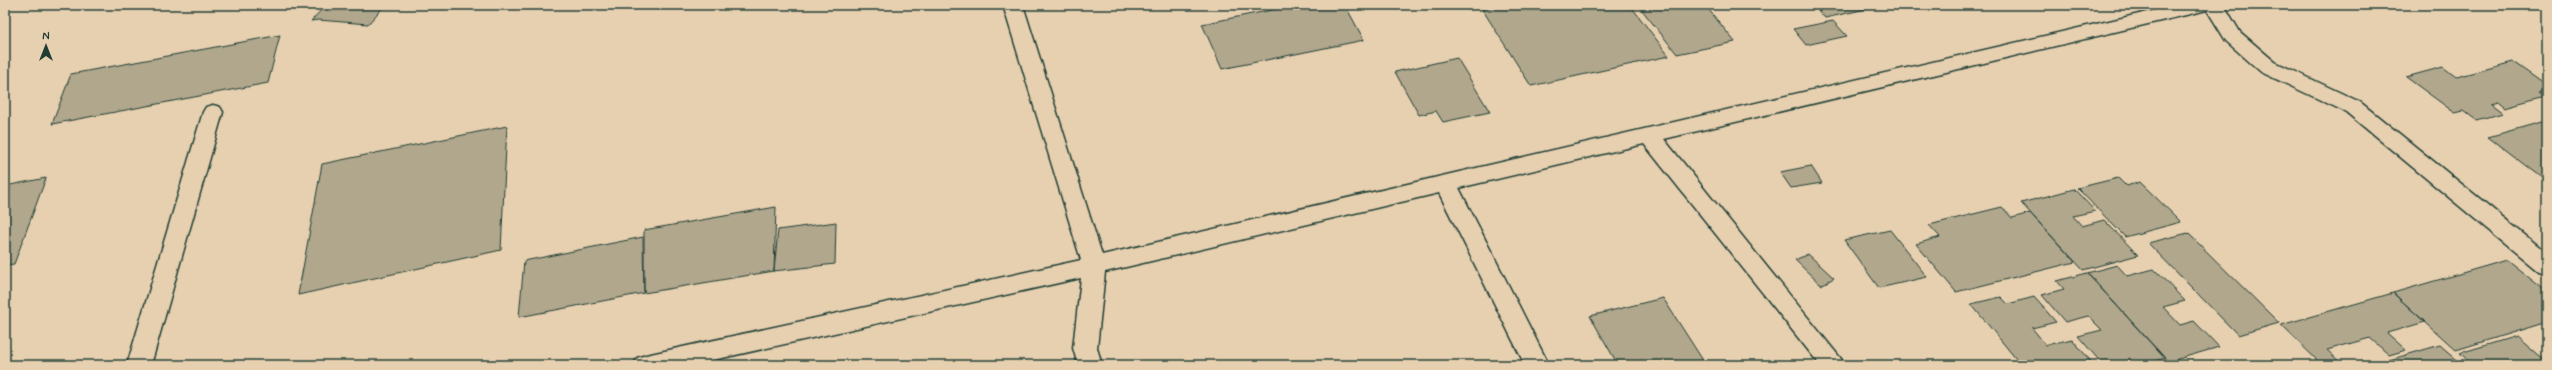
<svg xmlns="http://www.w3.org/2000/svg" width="2552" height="370" font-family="Mynerve,sans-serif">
<rect width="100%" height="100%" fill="#e7d0b0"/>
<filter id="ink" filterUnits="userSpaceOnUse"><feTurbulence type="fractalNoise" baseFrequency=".025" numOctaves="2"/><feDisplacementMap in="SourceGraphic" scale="8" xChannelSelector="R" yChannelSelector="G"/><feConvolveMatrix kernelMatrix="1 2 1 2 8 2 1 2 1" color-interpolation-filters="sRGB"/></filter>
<g filter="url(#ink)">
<path fill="#b0a78d" stroke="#1f3d34" d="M326 5H385L368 24 318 20 311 21Z
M1297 5H1345L1364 40 1222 69 1202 24Z
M1503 5H1630L1669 56 1531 86 1482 9Z
M1638 5H1705L1735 42 1677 54Z
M1813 5H1879L1880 6 1825 18Z
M1833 21 1847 36 1806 45 1793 29Z
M280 35 268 83 52 124 71 74Z
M1457 58 1490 112 1443 122 1436 111 1419 115 1395 72Z
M2513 62 2547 86V90L2539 92 2545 96 2505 107 2499 102 2491 104 2503 113 2476 120 2464 111 2455 113 2406 77 2443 67 2456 77Z
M2545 121 2547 123V182L2488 137Z
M507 126 501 250 298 295 322 164Z
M1811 166 1822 183 1791 188 1780 172Z
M46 178 14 264 5 265V186Z
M2118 178 2126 186 2140 182 2181 222 2125 237 2077 188Z
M2074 189 2095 211 2073 216 2082 226 2104 220 2138 255 2083 270 2021 203Z
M776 207 774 271 644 293V230Z
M2002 207 2012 218 2030 213 2075 262 1956 292 1916 244 1940 237 1929 225Z
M836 222 835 264 774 271 778 230Z
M1890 230 1927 277 1879 288 1844 240Z
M2188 233 2279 323 2238 335 2148 243Z
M643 237 644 293 519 317 524 261Z
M1808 254 1834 278 1821 285 1795 260Z
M2507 260 2547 292V322L2456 350 2393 293Z
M2117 265 2127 276 2154 269 2185 301 2163 307 2180 325 2194 321 2219 347 2168 362 2087 273Z
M2087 273 2165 358 2141 365H2133L2130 360 2114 365H2103L2078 336 2102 330 2088 316 2065 322 2042 295 2064 289 2057 281Z
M2393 293 2425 322 2387 333 2406 350 2389 355 2370 338 2327 350 2341 363 2322 365 2281 325Z
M2001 297 2008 304 2034 297 2056 322 2032 328 2046 345 2072 339 2094 365H2021L1971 304Z
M1663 298 1706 365H1618L1590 316Z
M2517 336 2547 362V365H2473L2460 353Z
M2440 345 2463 365H2372Z"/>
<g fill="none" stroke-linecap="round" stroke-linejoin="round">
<g stroke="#1f3d34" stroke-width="3">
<path id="minor" d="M1003 5H1023L1102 255 2178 5H2224L2240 32 2275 62 2360 102 2547 253V275L2539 272 2346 112 2261 72 2226 41 2207 10 1664 139 1846 365H1820L1644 144 1459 188 1549 365H1525L1439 193 1105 272 1097 348 1102 365H1078L1073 348 1081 278 691 365H634L637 358 646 355 1081 260Z
M213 105 220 107 223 112 151 365H127L203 112 206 107Z"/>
</g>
<use href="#minor" fill="#e7d0b0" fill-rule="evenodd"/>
</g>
</g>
<rect width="2552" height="370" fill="none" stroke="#e7d0b0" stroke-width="20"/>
<rect x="10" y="10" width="2532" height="350" fill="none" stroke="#1f3d34" stroke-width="1.5" filter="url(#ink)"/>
<g transform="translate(46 46)" stroke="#e7d0b0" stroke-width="3" paint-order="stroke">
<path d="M0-3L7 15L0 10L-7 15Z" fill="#1f3d34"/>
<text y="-6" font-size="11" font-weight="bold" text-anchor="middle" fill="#1f3d34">N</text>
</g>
</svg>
